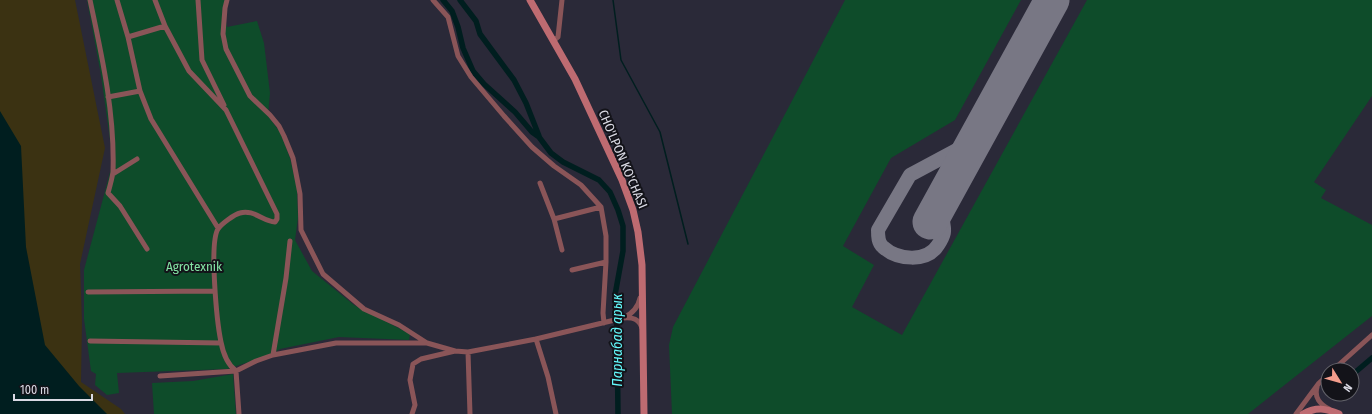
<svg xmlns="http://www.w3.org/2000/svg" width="1372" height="414" font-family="'Fira Sans Condensed',sans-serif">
<rect width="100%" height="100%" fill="#2a2938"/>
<path fill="#0e4c2a" d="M87 0H226L223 7 227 27 257 21 264 43 270 93 268 116 280 132 290 158 297 188 298 218 295 240 312 271 354 305 410 334 409 340 339 337 280 349 271 355 227 369 117 373 119 393 107 395 95 385 96 374 91 371 84 319V270L113 161 101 75Z
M845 0H1021L955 120 891 158 843 246 874 265 852 307 902 335 1087 0H1372V96L1314 182 1326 190 1321 198 1372 225V316L1248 414H672L669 345 673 327Z
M233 374 236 414H154L152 383 193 381Z"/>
<path fill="#3b3212" d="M0 0H75L105 148 80 264 82 322 81 382 121 409 125 414H0Z"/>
<path fill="#001e1f" d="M0 111 21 146 26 247 45 345 79 386 107 414H0Z"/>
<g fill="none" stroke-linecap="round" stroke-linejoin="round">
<path stroke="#001e1f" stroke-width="1.5" d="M613 0 621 60 660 132 688 244"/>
<path stroke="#001e1f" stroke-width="5.5" d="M443 0 452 11 458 27 463 48 473 71 484 84 515 112 532 132 539 137 551 153 563 162 599 180 610 192 618 210 623 226V251L615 295 617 329 618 414
M460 0 476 21 480 34 514 80 526 103 539 136
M1352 375 1372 358"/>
<path stroke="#787784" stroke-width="14" d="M944 195C943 201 942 207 942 213 943 229 948 230 938 245 927 263 897 260 883 247 878 243 878 236 878 230L910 175 966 145 972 141 978 133"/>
<path stroke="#787784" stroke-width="35" d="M930 222 1052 0"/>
<path stroke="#8a5558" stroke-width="5" d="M90 0C102 56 115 114 113 172 112 179 110 186 108 193L120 206 147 249
M117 0 128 37 140 91 151 119 218 228
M155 0 165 26 189 71 226 110 277 214V219L275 222C263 221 253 209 240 213 235 214 221 224 218 229 209 243 217 323 221 342 223 353 227 364 236 371L239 414
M198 0 202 60 224 105
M227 0 225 8 223 34 226 49 250 96 270 115 279 126 284 136 293 158 300 194 301 230 323 274 364 309 399 325 427 343
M433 0 448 17 458 56 471 77 504 116 532 147 554 166 581 185 601 207 606 236V262L603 313 604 323
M128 37 165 26
M553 41 558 37 562 0
M108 97 140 91
M113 174 137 159
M540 183 554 219 562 250
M554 219 601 207
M572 270 606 262
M88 292 214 291
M640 298C638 308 632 314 623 318 633 317 639 319 642 328
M536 339 548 377 556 414
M90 341 221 343
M468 352 470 414
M273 355 286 278 290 241
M1333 370 1372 335
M160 376 236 371 256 361 273 355 336 343H427L455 351
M1317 387C1314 398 1320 404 1329 409
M412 414 415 405 410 380 413 364 421 359 455 351 468 352 536 339 623 318
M1296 414 1319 383 1328 375"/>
<path stroke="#be6b71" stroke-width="7" d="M530 0 575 79 622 180 633 210 638 232 642 265 644 414
M1303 414C1316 407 1326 408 1339 414"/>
</g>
<g text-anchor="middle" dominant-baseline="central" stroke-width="4" stroke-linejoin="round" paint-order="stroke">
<g font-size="13" fill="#dadae4" stroke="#131319">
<text transform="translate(623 159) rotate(67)">CHO'LPON KO'CHASI</text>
</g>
<g font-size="13" fill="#83e2a3" stroke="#131319">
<text x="194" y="266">Agrotexnik</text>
</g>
<g font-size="14" font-style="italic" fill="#64fafc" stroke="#131319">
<text transform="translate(617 340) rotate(-90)">Парнабад арык</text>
</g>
</g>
<g transform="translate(1340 382) rotate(127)"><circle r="19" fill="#131319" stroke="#63636a"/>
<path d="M0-3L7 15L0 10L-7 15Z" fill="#f49d8c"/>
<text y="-6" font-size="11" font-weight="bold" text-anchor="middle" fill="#dadae4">N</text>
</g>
<path d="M14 394v6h78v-6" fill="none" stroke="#dadae4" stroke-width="2"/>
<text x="20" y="394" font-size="12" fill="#dadae4" stroke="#131319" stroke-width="3" paint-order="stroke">100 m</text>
</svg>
